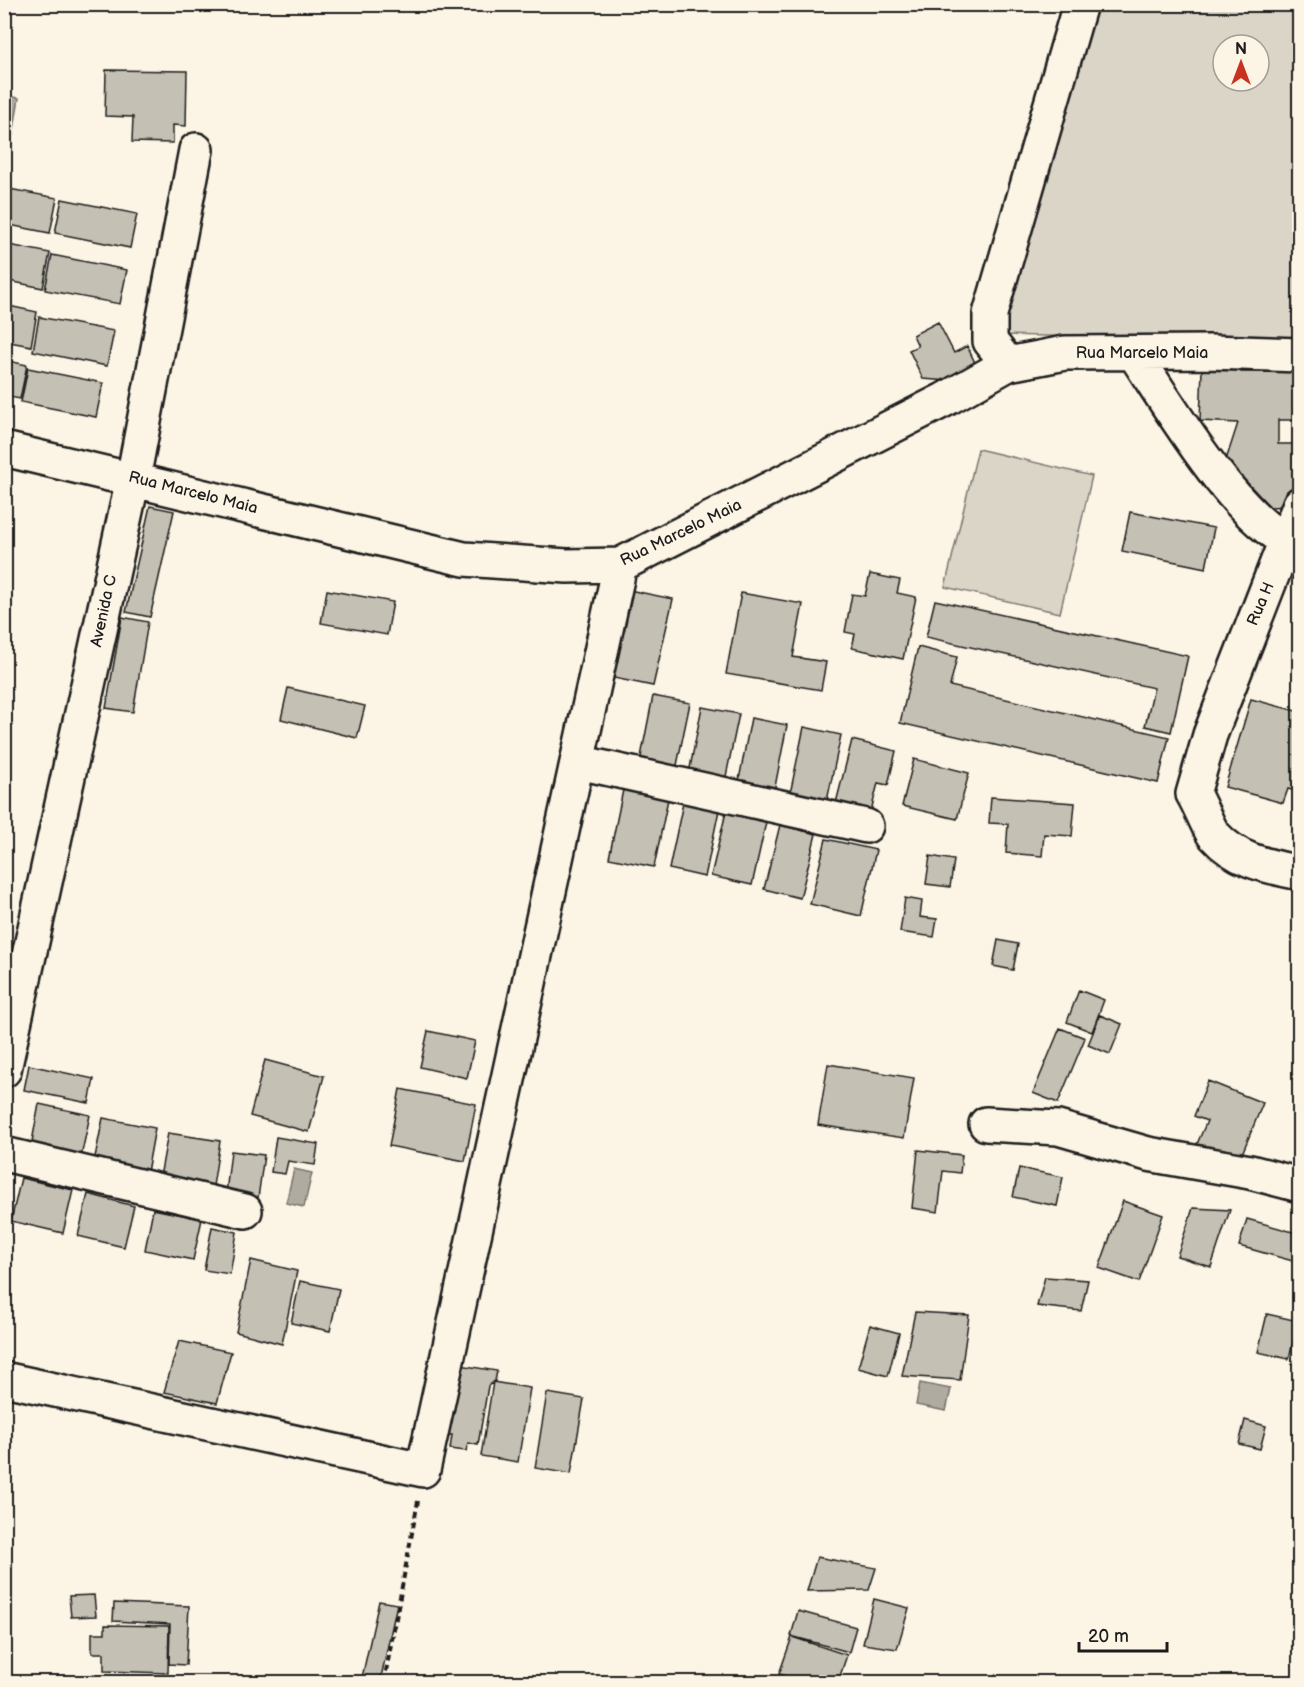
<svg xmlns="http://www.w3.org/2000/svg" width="1304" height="1687" font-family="'Balsamiq Sans',sans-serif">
<rect width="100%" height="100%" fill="#fcf5e5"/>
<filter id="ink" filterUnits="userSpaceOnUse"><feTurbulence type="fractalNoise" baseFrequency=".0167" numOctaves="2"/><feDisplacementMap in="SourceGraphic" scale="12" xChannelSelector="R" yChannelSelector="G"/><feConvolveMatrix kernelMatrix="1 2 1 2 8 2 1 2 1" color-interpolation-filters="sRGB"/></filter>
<g filter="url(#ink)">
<path fill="#dbd5c8" stroke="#7c7872" stroke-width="1.5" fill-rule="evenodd" d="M1092 5H1299V341L1001 335ZM1223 45H1259V81H1223Z
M978 449 1092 476 1060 613 945 587Z"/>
<path fill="#b0aba1" stroke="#75726c" stroke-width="1.5" d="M4 95 19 98 13 135 5 134Z
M294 1169 312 1173 304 1207 286 1203Z
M920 1383 951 1389 946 1411 916 1405Z"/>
<path fill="#c4c0b3" stroke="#1c1c1c" stroke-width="1.5" d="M106 70 187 71 186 126 173 125V143L132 142 133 117 105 116Z
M4 188 57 198 50 233 4 224Z
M62 199 137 214 130 248 55 233Z
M4 244 50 253 43 288 4 280Z
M52 255 127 270 120 304 45 290Z
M4 305 37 312 31 346 4 341Z
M39 317 114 331 107 366 33 351Z
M938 322 954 353 967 346 977 367 949 381 923 379 909 350 918 346 913 335Z
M4 360 27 365 20 399 4 396Z
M28 368 103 383 96 417 21 402Z
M1241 368V372H1294L1295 420H1278V444H1297L1296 485 1289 506 1270 507 1226 460 1238 423 1200 421 1202 369Z
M150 506 174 511 150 617 126 612Z
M1130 512 1214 528 1206 568 1122 551Z
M870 574 900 580 897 593 916 597 903 659 852 648 855 634 845 632 852 594 865 596Z
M327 590 393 602 387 635 321 623Z
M629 590 673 599 653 686 609 677Z
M741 593 803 604 793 657 826 662 821 690 726 674Z
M935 600 1188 656 1171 732 1145 726 1154 688 926 637Z
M122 617 148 622 133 712 106 708Z
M918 647 957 657 950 686 1169 737 1158 783 900 723Z
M288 688 365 706 357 738 281 719Z
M653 696 690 703 676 770 640 762Z
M1251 699 1300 712V792L1288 789 1283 803 1225 787Z
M702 707 739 714 725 781 689 773Z
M751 718 787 725 774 792 738 785Z
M804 727 841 735 827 801 790 794Z
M852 740 896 751 888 785 878 783 871 811 836 803Z
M914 759 969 773 957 819 902 806Z
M623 790 668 799 654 867 609 858Z
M991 797 1075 803 1072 836 1044 834 1042 856 1006 853 1008 824 989 823Z
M683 803 719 810 705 877 669 869Z
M726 812 766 822 752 885 711 876Z
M780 825 816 834 800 898 764 889Z
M826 839 876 850 861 916 810 904Z
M930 856 954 860 950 887 926 884Z
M905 898 922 901 920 917 937 919 934 937 900 932Z
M998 940 1018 944 1013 970 993 966Z
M1079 990 1104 1000 1092 1032 1067 1022Z
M1100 1015 1122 1024 1110 1054 1088 1045Z
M1060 1028 1085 1038 1058 1103 1033 1093Z
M428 1031 475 1041 467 1078 420 1067Z
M265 1060 324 1076 309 1132 250 1116Z
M828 1064 914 1078 904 1138 818 1125Z
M29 1065 94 1079 89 1103 24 1090Z
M1208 1081 1263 1103 1239 1161 1197 1144 1207 1121 1194 1116Z
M400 1089 476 1104 465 1161 389 1146Z
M39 1104 90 1115 81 1157 31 1147Z
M103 1118 155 1128 147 1172 94 1162Z
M168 1133 220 1141 213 1186 160 1177Z
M276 1137 318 1144 315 1165 288 1161 285 1174 271 1172Z
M918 1150 962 1155 960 1173 943 1171 938 1212 912 1208Z
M231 1151 264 1155 258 1198 226 1193Z
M1019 1168 1063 1177 1057 1206 1013 1197Z
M21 1178 73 1190 63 1233 11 1221Z
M88 1194 134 1206 124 1247 78 1236Z
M1123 1201 1163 1215 1139 1282 1099 1268Z
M1193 1208 1230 1210 1211 1267 1177 1256Z
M153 1209 202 1219 193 1260 145 1250Z
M1247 1219 1300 1234V1263L1239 1246Z
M212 1227 237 1232 230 1274 204 1270Z
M251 1260 297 1271 282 1344 236 1332Z
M1045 1277 1088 1280 1081 1311 1037 1306Z
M300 1281 339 1289 330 1331 291 1323Z
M915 1312 969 1315 960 1380 902 1376Z
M1267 1314 1298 1321 1289 1359 1258 1352Z
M870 1325 899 1333 888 1376 858 1368Z
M179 1341 231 1352 217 1403 164 1392Z
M460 1365 497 1371 495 1381 488 1386 478 1445 468 1443 466 1451 450 1449 452 1435H448Z
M493 1382 530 1388 518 1462 481 1456Z
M547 1393 584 1399 571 1474 535 1468Z
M1245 1420 1266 1426 1260 1449 1239 1444Z
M817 1557 876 1568 869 1590 807 1591Z
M94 1595 96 1616 71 1617 69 1596Z
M874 1599 909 1608 897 1649 863 1644Z
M379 1601 397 1604 380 1682H361Z
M114 1603 189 1606 186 1665 169 1664 170 1624 113 1621Z
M798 1611 856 1627 849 1652 791 1636Z
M105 1625 169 1626 168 1673 104 1671V1653H92V1633H105Z
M792 1637 847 1655 838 1682H805L779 1674Z"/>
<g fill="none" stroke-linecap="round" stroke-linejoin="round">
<g stroke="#1c1c1c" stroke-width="38">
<path id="minor" d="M1134 353C1168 404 1242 531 1300 546
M1008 364 990 341V314L1080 4
M4 449 464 559 567 566 620 565 944 400 1008 364 1065 353 1210 352 1300 355
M1300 504 1210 735 1193 794C1199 803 1210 832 1215 836 1237 861 1268 866 1300 873
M578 762 866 826
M4 1070 133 479 196 150
M986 1124 1058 1128 1148 1154 1250 1172 1300 1185
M4 1154 245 1211
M4 1379 423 1470 620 565"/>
</g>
<path stroke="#1c1c1c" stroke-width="4" stroke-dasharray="6 4.5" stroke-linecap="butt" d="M384 1682 418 1501"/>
<use href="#minor" stroke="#fcf5e5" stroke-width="33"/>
</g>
</g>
<g text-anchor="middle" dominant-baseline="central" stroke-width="5" stroke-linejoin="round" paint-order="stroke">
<g font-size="16" fill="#1c1c1c" stroke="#fcf5e5">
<text x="1142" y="353">Rua Marcelo Maia</text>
<text transform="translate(193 493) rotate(14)">Rua Marcelo Maia</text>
<text transform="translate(681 533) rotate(-26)">Rua Marcelo Maia</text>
<text transform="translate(1261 604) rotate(-67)">Rua H</text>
<text transform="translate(104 611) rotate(-78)">Avenida C</text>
</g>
</g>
<rect width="1304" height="1687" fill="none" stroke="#fcf5e5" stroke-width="24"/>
<rect x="12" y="12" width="1280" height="1663" fill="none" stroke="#1c1c1c" stroke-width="2" filter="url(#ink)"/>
<g transform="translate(1241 63)"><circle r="28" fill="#fcf5e5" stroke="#a29e95" stroke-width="1.5"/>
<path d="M0-4.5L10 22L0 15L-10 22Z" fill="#c8321e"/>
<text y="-9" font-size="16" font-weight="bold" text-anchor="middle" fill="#1c1c1c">N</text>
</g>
<path d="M1079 1642v9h88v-9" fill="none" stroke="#1c1c1c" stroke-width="3"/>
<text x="1088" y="1642" font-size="18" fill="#1c1c1c" stroke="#fcf5e5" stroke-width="4.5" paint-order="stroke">20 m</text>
</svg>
